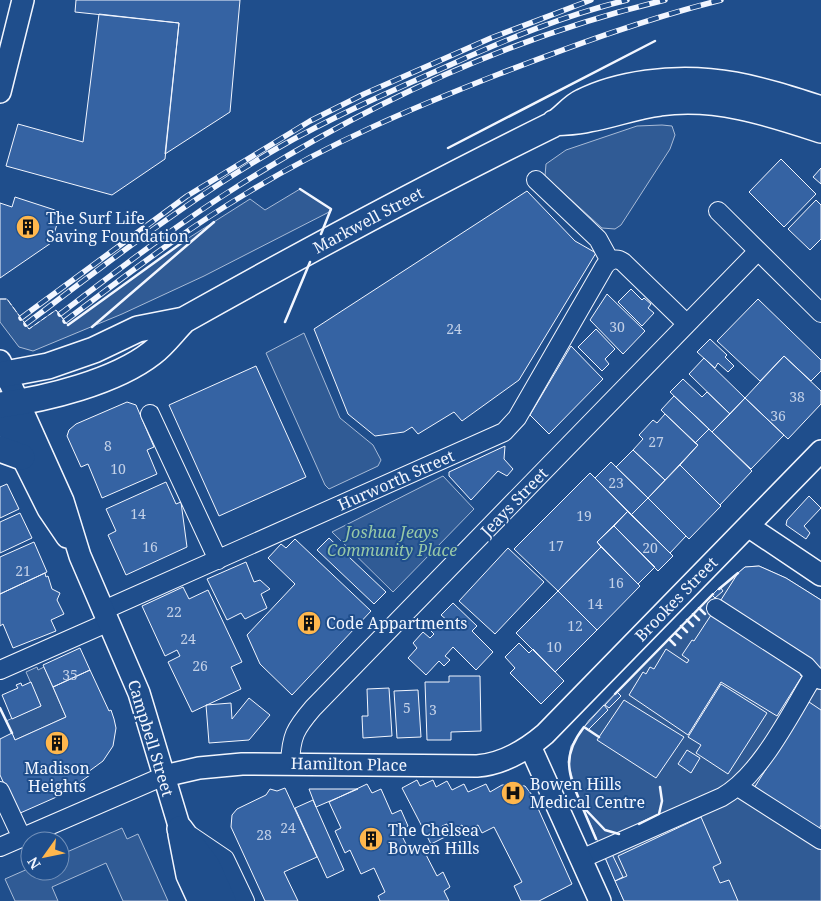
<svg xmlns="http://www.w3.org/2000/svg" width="821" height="901" font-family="'Noto Serif',serif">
<rect width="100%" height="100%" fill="#1f4e8c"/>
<path fill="#305b95" stroke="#a8bbd7" d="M662 125 672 126 675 135 670 149 621 225 615 229 602 228 545 176 546 164 566 150 637 126Z
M300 189 331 209V211L204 276 122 314 33 351 19 347 0 322V299H7L29 329 56 310 68 325 187 239 250 199 265 210Z
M304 333 340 418 373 445 381 460 378 466 329 489 325 485 266 353Z
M443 476 474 509 393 592 332 532Z
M759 566 786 578 821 600V901H624L577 794 568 762 571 746 589 720 717 590 745 567Z
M37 667 38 670 44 667 66 717 15 740 6 721 41 706 26 672Z
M122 828 127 839 138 834 168 901H123L106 863 52 887 58 901H15L5 879 30 868V871H60V855Z"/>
<path fill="#3563a3" stroke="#f2f6ff" d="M76 0H240L230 112 165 154 179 23 75 12Z
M99 14 179 23 165 159 112 195 6 166 18 124 83 142Z
M781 159 816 194 784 227 749 192Z
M821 168V184L813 177Z
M527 191 575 241 596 253 519 380 462 421 454 412 418 434 412 427 404 432 375 436 348 414 314 329Z
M15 197 61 212 51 243 0 278V203L12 207Z
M816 200 821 205V239L810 250 788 229Z
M631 289 642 300 644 298 651 304 648 308 654 313 642 326 618 302Z
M607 294 645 331 623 354 590 320Z
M758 299 821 360V371L811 381 784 356 760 381 717 341Z
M596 329 615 349 605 359 609 364 602 371 578 347Z
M710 339 727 355 725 357 734 366 728 372 718 363 715 368 697 352Z
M571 346 603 379 549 434 530 415Z
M784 356 821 391V404L788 439 745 398Z
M704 358 745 398 730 414 689 374Z
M256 366 306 477 219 516 169 405Z
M683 379 702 397 707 392 730 414 712 432 670 392Z
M674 396 709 429 695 443 661 410Z
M745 398 784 435 751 469 712 432Z
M127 402 136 405 154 447 147 450 157 474 102 498 88 464 81 467 67 436 69 430 76 424Z
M665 414 698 445 665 480 633 450 643 439 639 435 653 420 657 423Z
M709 429 752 471 720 505 680 465 698 445 695 443Z
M505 446 504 459 513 469 507 476 498 471 471 500 449 476V472Z
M633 450 665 480 648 498 616 467Z
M611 462 648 498 631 515 595 478Z
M680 465 721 506 689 539 648 498Z
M590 473 628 511 597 542 601 547 558 591 514 549Z
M166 482 176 504 181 502 187 547 126 575 108 535 116 531 106 509Z
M7 484 19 509 0 518V487Z
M809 496 821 508 804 526 810 533 806 539 786 525 787 520Z
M648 498 686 536 670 553 631 515Z
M628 511 673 556 658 571 614 526Z
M20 513 32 538 0 553V522Z
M614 526 655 567 638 584 597 542Z
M329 538 386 592 374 604 317 550Z
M295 539 371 611 292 695 260 664 247 635 295 584 268 558 281 544 286 548Z
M34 542 47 572 0 594V557Z
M601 547 640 586 597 630 558 591Z
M508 548 544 582 495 634 459 601Z
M246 562 254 582 260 580 270 589 261 594 267 608 245 619 241 613 227 620 207 579Z
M759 566 786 578 821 600V669L719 603 738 573 745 567Z
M45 573 46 577 48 576 52 589 60 593 57 600 64 614 51 620 56 631 13 648 3 624 0 626V594Z
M183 587 189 599 208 590 242 662 231 667 241 689 192 712 168 662 180 656 177 650 165 656 142 606Z
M720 587 723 591 715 598 712 595Z
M558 591 597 630 555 672 516 633Z
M453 603 477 626 472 631 493 652 476 670 453 647 445 656 450 660 444 666 439 661 426 675 408 658 417 648 413 643 423 632 430 638 434 634 429 629 437 621 443 626 448 621 441 615Z
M713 612 803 670 800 675 802 676 777 716 721 682 688 735 629 695 643 672 646 674 650 667 654 669 666 649 687 663 689 660 682 655 692 640 694 641Z
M519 643 529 653 533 649 564 681 541 704 510 673 515 668 505 657Z
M80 648 90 670 53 687 43 665Z
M90 670 109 711 111 710 114 719 116 728 113 746 103 761 88 772 90 775 61 795 18 814 0 775V739L12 733 15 740 66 717 53 687Z
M449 676H480L481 731 451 732V740H427L425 682H449Z
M31 682 41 706 12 719 2 695 18 688 16 685 21 683 22 686Z
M721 684 767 713 728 774 696 753 701 745 688 737Z
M389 688 392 736 363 738 362 716H368L367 689Z
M418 690 421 737 397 738 394 691Z
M617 692 621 696 609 708 605 705Z
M249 698 270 715 249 740 209 743 206 705 231 703 232 719Z
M624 700 684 737 656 778 597 740Z
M809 702 821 710V825L819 829 754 788Z
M604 705 608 710 588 730 584 727Z
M687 750 700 758 691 773 678 764Z
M417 780 420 786 433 780 436 787 447 781 452 790 464 784 468 792 486 784 490 792 502 785 525 786 532 795 572 884 539 901H521L514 886 522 882 494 827 482 833 478 825 465 831 462 825 450 831 447 824 442 826 447 836 431 844 402 788Z
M367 784 372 793 381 789 392 814 401 810 408 826 399 830 410 852 422 847 437 876 443 872 450 887 444 891 449 901H380L378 896 385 892 374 868 361 874 350 850 345 853 335 831 341 828 329 802Z
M285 788 317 857 284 872 298 901H265L231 827 232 815 237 809 266 795 270 789 277 791Z
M309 789H358L316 807Z
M313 800 344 870 327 878 295 808Z
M701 817 721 863 713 867 720 883 729 880 738 901H624L615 881 627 876 618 856Z
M611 852 623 877 615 881 604 855Z"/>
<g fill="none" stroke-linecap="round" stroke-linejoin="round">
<g stroke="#f2f6ff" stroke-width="20">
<path id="minor" d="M536 180 598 239 610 261
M718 211 821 313
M150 414 218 560
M716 608 806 666 814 675
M104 610 504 432 517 418 604 267C608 260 616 257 623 262L687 324
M0 670 109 622
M290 764C291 736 295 729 313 708L758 251
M738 787 821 840
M0 791 22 838
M191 836 225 859 245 901
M0 847 164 776
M581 859 722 797C761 775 790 714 814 675L821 680"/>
</g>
<g stroke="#f2f6ff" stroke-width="24">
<path id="major" d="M0 92 23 0
M0 361 63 501 80 556 139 693 180 829
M0 413 48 509 67 537
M748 526 821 575
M530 746 600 901
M164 776 199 768 242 764 477 766C503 764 525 751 545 734L821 451"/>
</g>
<g stroke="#f2f6ff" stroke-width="28">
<path id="highway" d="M554 123C566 122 578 122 589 119 613 115 635 106 660 103 716 95 769 113 821 130
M0 375 48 366 94 350 138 329 184 320
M0 405C46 399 115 382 152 353 164 344 174 330 184 320 305 252 428 186 552 125 563 119 571 107 582 102 601 92 626 86 647 83 713 74 759 89 821 109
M0 449 22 457
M180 829 208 867 223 901
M181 834 189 875 201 901"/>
</g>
<use href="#minor" stroke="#1f4e8c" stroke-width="18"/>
<use href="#major" stroke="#1f4e8c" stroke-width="21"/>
<use href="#highway" stroke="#1f4e8c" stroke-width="25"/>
<g stroke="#f2f6ff" stroke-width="5.5">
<path id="rail" d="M60 314C118 270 176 225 238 186 369 103 514 36 665 0
M21 318 187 196 310 121 364 94 491 38 591 0
M65 321C124 277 183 231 247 193 327 144 412 108 499 74 572 46 645 19 721 0
M26 324C107 263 188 200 276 149 332 117 391 91 450 65 507 39 565 15 627 0"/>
</g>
<use href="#rail" stroke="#1f4e8c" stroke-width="4" stroke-dasharray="11" stroke-linecap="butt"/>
<path stroke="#f2f6ff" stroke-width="1" stroke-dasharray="6 2.5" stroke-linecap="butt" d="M0 299H7L29 329 56 310 68 325"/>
<path stroke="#f2f6ff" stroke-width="2.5" d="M448 148 655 41
M300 189 331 209 321 234
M285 322 310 262
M68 325 187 239
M92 327 214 222
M719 589 738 573
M699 608 705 614
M693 614 699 620
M687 620 693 626
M681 626 687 632
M675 633 681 638
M669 639 675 645
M615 694 713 594
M0 708 12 733
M599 737 584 727C559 759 570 777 584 811L586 810 605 830 619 834
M584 811 596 839
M639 824 659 814 662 801 660 787"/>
</g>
<defs>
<g id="building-disc" transform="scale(1.25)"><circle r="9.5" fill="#ffb74d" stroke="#1f4e8c"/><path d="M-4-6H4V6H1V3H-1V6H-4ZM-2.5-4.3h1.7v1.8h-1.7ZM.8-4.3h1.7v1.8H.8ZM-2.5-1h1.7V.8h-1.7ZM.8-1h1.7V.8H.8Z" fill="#111"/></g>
<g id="hospital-disc" transform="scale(1.25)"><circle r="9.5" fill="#ffb74d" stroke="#1f4e8c"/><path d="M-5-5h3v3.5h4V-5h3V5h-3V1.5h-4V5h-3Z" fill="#111"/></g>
</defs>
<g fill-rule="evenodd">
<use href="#building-disc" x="28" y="227"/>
<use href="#building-disc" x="309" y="623"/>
<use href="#building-disc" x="57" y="743"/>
<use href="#hospital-disc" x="513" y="793"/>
<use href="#building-disc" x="371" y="839"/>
</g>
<g text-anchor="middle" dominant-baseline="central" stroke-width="4" stroke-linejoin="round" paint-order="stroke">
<g font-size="14" fill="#c3d1e8">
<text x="617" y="326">30</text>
<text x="454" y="328">24</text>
<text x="797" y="396">38</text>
<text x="778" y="415">36</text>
<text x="656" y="441">27</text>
<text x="108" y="445">8</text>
<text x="118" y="468">10</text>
<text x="616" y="482">23</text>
<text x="138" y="513">14</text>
<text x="584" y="515">19</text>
<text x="556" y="545">17</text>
<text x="150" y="546">16</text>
<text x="650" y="547">20</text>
<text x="23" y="570">21</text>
<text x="616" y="582">16</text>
<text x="595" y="603">14</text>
<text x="174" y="611">22</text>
<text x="575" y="625">12</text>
<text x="188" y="638">24</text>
<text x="554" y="646">10</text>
<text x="200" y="665">26</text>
<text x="70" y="674">35</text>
<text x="407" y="707">5</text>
<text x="433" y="709">3</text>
<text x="288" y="827">24</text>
<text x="264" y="834">28</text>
</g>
<g font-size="16" fill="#f2f6ff" stroke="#1f4e8c" text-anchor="start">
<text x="46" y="218">The Surf Life<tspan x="46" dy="18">Saving Foundation</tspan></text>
<text x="326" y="623">Code Appartments</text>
<text x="57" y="768" text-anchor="middle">Madison<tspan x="57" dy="18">Heights</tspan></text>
<text x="530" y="784">Bowen Hills<tspan x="530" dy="18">Medical Centre</tspan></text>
<text x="388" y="830">The Chelsea<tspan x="388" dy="18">Bowen Hills</tspan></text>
</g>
<g font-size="16" fill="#f2f6ff" stroke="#1f4e8c">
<text transform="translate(368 220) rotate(-28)">Markwell Street</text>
<text transform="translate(396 480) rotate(-24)">Hurworth Street</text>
<text transform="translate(514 502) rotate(-46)">Jeays Street</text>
<text transform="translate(676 599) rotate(-46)">Brookes Street</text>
<text transform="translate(151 738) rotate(73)">Campbell Street</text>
<text transform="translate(349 764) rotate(1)">Hamilton Place</text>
</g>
<g font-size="16" font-style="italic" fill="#97c8a6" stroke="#1f4e8c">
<text x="392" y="532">Joshua Jeays<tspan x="392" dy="18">Community Place</tspan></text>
</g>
</g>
<g transform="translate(45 856) rotate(237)"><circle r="24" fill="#1f4e8c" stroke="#7391ba"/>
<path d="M0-4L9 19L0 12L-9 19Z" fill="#ffb74d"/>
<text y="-8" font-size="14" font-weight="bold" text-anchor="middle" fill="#f2f6ff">N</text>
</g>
</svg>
